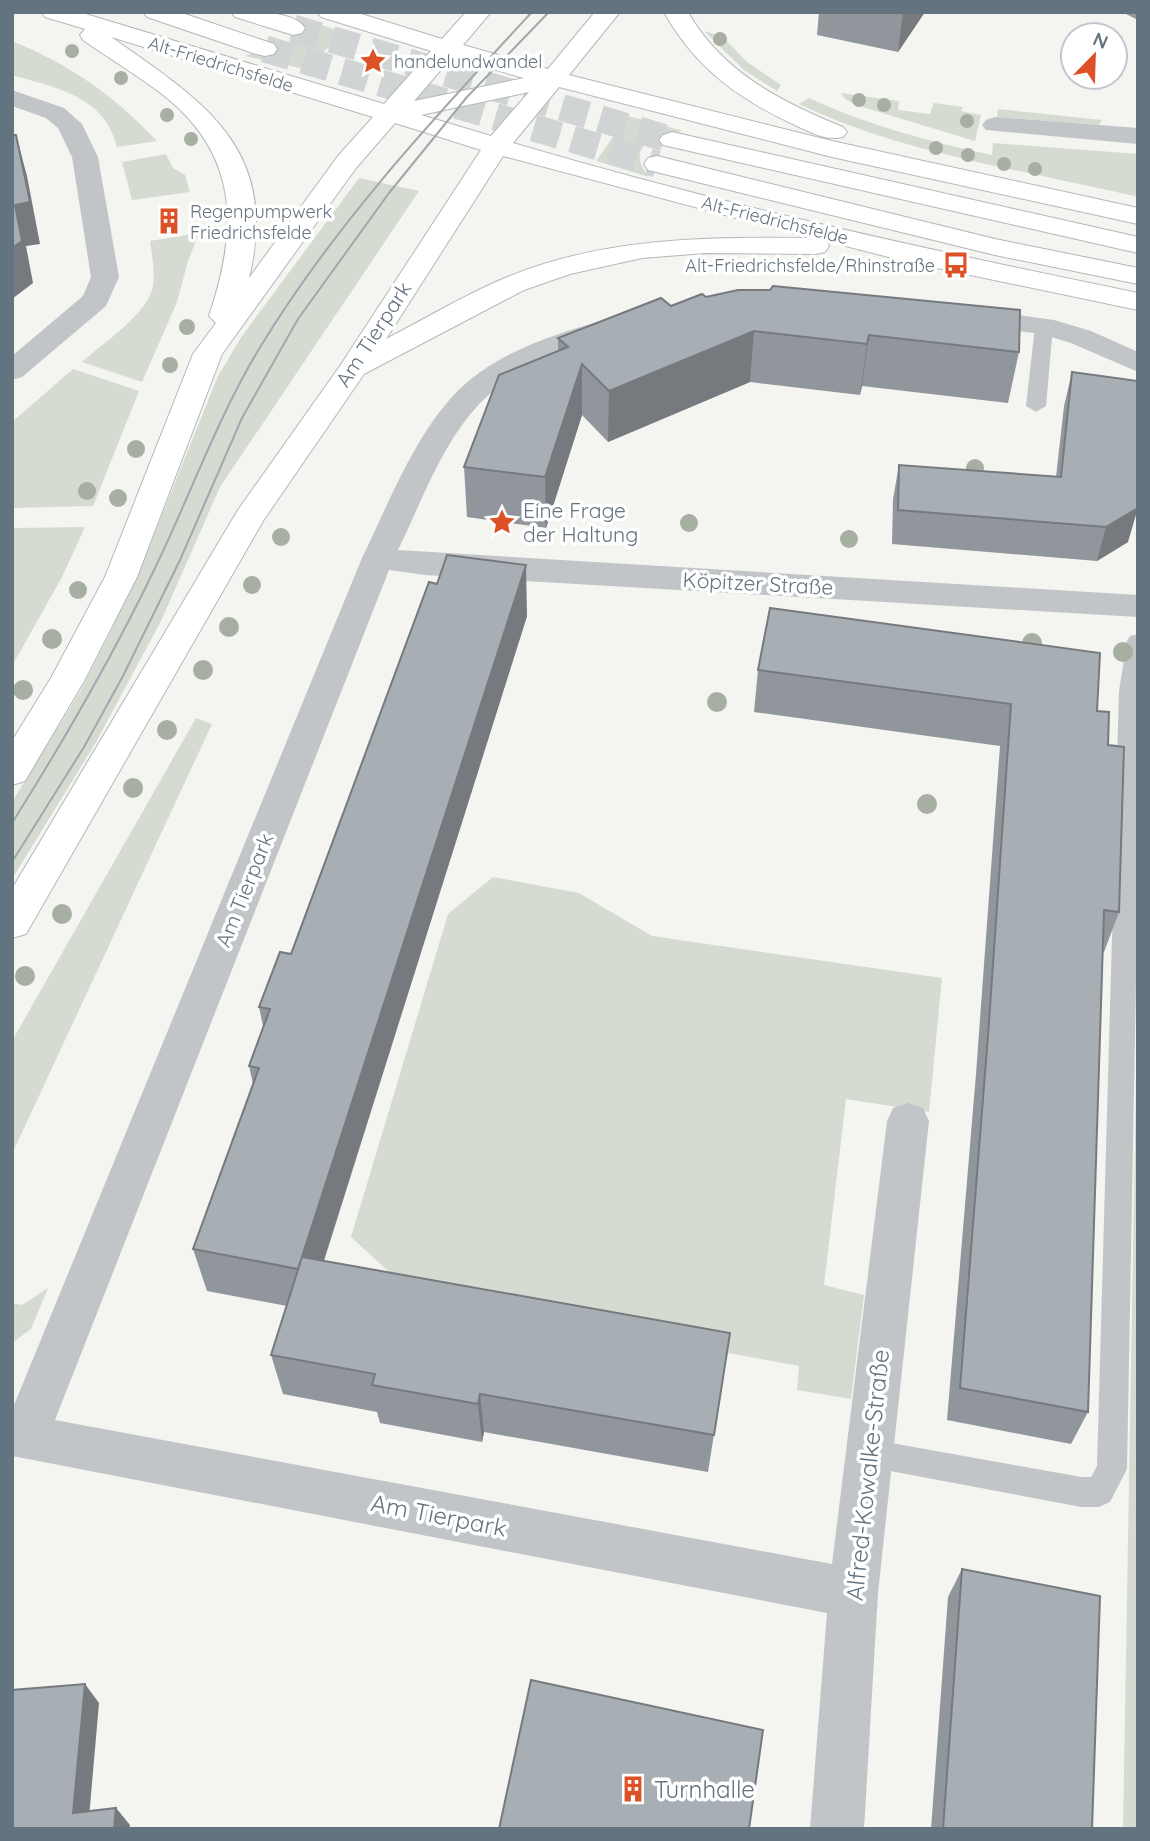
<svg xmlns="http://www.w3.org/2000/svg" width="1150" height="1841" font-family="Quicksand,sans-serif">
<rect width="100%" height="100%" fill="#f4f4f0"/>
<path fill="#d5dbd1" d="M301 18 345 33 304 69 245 56C265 48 287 52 301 31L299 19Z
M704 31 723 37 747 62 781 85 777 91 744 70Z
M12 41C69 64 115 96 157 141L117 147C105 96 56 88 12 75Z
M841 93 899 101 898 110 930 114 934 103 963 107 961 111 981 115 975 141 859 106 845 99Z
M809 98C867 125 930 142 992 155L993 143 1138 154V197C1029 171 899 153 799 104Z
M998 109 1102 120 1099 125 997 117Z
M628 116 683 131C656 136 623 145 649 177L596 161Z
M166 154 173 168 185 175 190 192 132 200 122 162Z
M359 178 419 191 220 487 161 621 95 744 12 879V802L81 690 112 629 151 542 218 376 242 336Z
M199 233 188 261 177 302 142 382 82 362C102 344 149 313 153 286 155 272 152 255 150 241Z
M73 369 139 391 93 506 12 508V422Z
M85 527 62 577 12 666V528Z
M196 718 212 724 12 1154V1041Z
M493 877 579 893 652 936 942 978 929 1112 846 1099 824 1285 864 1295 851 1399 797 1390 799 1366 415 1296 351 1237 448 914Z
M1138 963V1829H1123Z
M48 1288 31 1329 12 1343V1303L22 1305Z"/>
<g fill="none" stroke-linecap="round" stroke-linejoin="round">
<path stroke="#d0d4d4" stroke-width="27" stroke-dasharray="27 13" stroke-linecap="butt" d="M293 28 672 140
M265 49 657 164"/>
<g stroke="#b4b8bc" stroke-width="2">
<path id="secondary" d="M41 12H79L384 104 431 51 321 17 317 12H355L442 39 466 12H491L463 45 548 69 595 12H620L569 75 832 141 1138 208V224L832 157 559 87 513 143C718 204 928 250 1138 293V310L908 262 826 241 829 246 825 252 815 254 705 253 642 258 570 274 524 290 364 374 263 521 26 934 12 938V889L238 510 340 366 481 150 395 123 356 168 222 354 137 577 84 681 25 781 12 785V741L51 678 105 577 193 354 216 323 209 316C237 233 241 159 167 98 141 77 111 60 83 40L80 35 85 29 45 17ZM111 37 373 117 338 156 249 278C280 148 204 102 111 37ZM452 57 520 77 524 78 414 101ZM529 92 491 136 421 115ZM503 156 811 238C707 237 603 237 505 278 464 295 425 319 386 339Z
M664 12H688C722 72 781 102 843 127L847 132 843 137C827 141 812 133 797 126 740 100 695 68 664 12Z"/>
</g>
<g stroke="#b2b6ba" stroke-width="2">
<path id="primary" d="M143 12H179L274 44 277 49 274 54 265 56 256 54 147 17Z
M231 12C251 12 293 10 305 28L302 33 293 35 235 17Z
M672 132 1138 237V253L663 145 659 140 663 135Z
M657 156 995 239 1138 268V284L995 255 648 170 644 164 648 158Z"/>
</g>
<path fill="#c2c5c8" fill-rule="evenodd" d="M1044 320 1053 326 1046 406 1036 412 1026 406 1035 326Z
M1138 634V875L1127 1469 1110 1502 1099 1507H1081L869 1467 858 1463 854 1453 858 1443 869 1439 1081 1477H1091L1097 1466 1119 691 1127 641 1130 636Z"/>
<path fill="#c2c5c8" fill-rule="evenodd" d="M12 90 64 108 82 124 98 157 119 277 106 306 22 377 12 380V356L83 296 91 277 72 157 58 128 46 118 12 106Z
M995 117 1138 128V144L986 130 982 125 986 120Z
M969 308 1054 320 1091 331 1138 352V372L1071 343 1041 334 959 323 955 317 959 311Z
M609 319 619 322 623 328 619 334C576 349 527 362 492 392 446 431 424 497 398 550L1138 595V617L425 575 389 570 55 1420 832 1564 887 1121 893 1108 908 1103 923 1108 929 1121 878 1593 864 1829H810L827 1613 12 1456V1410L362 558C390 501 420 420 471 379 508 349 563 331 609 319Z"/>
<use href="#secondary" fill="#fff" fill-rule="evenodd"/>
<use href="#primary" fill="#fff" fill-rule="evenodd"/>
<path stroke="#a2a7ac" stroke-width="2" d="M12 823C65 739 114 654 157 564 191 493 218 417 259 349 334 225 434 118 532 12
M12 862 84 747 123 676 180 560 242 418 298 319 389 193 467 97 549 12"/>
</g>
<g fill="#a6afa2">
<circle cx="720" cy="39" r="7"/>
<circle cx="72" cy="51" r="7"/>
<circle cx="121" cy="78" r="7"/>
<circle cx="859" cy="100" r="7"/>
<circle cx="884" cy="105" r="7"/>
<circle cx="167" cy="115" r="7"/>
<circle cx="967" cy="121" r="7"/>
<circle cx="191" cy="139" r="7"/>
<circle cx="936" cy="148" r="7"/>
<circle cx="968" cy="155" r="7"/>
<circle cx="1004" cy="164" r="7"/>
<circle cx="1035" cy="169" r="7"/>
<circle cx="187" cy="327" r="8"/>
<circle cx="170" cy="365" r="8"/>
<circle cx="136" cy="449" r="9"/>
<circle cx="975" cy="468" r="9"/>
<circle cx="87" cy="491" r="9"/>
<circle cx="118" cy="498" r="9"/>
<circle cx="689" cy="523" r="9"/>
<circle cx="281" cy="537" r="9"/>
<circle cx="849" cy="539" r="9"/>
<circle cx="252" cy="585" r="9"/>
<circle cx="78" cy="590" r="9"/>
<circle cx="229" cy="627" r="10"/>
<circle cx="52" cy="639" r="10"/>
<circle cx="1032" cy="643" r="10"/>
<circle cx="1123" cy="652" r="10"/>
<circle cx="203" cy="670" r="10"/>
<circle cx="23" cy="690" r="10"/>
<circle cx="717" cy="702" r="10"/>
<circle cx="167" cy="730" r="10"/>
<circle cx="133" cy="788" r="10"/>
<circle cx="927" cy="804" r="10"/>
<circle cx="62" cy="914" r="10"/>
<circle cx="25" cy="976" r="10"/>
</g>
<path fill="#90969b" d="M819 12H925L898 52 817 35Z
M1122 12H1138V20Z
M706 297 1019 352 1008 403 862 386 860 395 750 382 608 442 582 415 546 528 467 517 464 467 558 351V338Z
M1072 372 1128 542 1097 561 892 544 893 499 899 465 1056 477 1064 406Z
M527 616 324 1261 730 1333 708 1472 484 1432 482 1442 380 1423 377 1412 283 1394 271 1355 287 1306 207 1291 193 1249 253 1084 249 1066 263 1026 259 1007 291 954Z
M758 670 1097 711 1108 745 1119 912 1104 952H1102L1088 1412 1071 1444 947 1420 976 1074 1000 746 754 712Z
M962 1569 1092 1829H931L948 1597Z"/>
<path fill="#767a7e" d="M903 12H925L898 52Z
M16 135 27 176 40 244 26 246 33 283 12 299V248L15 205Z
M754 331 750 382 608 442 609 391Z
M869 335 862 386 860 395 867 344Z
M582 364V415L546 528 545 477Z
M1138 508 1128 542 1097 561 1106 527Z
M526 565 527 616 308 1310 298 1269Z
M480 1394 484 1432 482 1442 478 1404Z
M85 1684 99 1703 88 1829 73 1813Z
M116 1808 130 1825 129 1829H114Z"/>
<path fill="#a8afb4" stroke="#767a7e" stroke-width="2" d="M12 135H16L30 202 15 205 22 241 12 248Z
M773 286 1020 310 1019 352 869 335 867 344 754 331 609 391 582 364 545 477 464 467 499 375 568 347 558 338 661 298 671 306 702 294 706 297 738 290H770Z
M1072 372 1138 381V508L1106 527 898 510 899 465 1061 477Z
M447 555 526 565 298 1269 193 1249 259 1068 249 1066 270 1009 259 1007 280 952 291 954 429 582 437 584Z
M770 608 1100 653 1097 711 1109 712 1108 745 1124 747 1119 912 1104 910 1088 1412 960 1388 988 1036 1011 704 758 670Z
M302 1257 730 1333 714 1435 480 1394 478 1404 372 1385 375 1374 271 1355Z
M962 1569 1100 1596 1092 1829H943Z
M531 1680 763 1730 749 1829H499Z
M85 1684 73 1813 116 1808 114 1829H12V1690Z"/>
<defs>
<g id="sight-bare" transform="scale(2.1)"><path d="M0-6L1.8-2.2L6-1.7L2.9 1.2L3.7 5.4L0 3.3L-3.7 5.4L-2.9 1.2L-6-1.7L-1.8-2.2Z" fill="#dd5126" stroke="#fff" stroke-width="2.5" paint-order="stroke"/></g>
<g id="building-bare" transform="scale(2.1)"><path d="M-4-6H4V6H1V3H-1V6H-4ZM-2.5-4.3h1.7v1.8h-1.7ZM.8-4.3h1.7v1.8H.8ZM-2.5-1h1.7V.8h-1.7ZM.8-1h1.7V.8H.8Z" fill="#dd5126" stroke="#fff" stroke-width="2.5" paint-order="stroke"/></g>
<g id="bus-bare" transform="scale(2.1)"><path d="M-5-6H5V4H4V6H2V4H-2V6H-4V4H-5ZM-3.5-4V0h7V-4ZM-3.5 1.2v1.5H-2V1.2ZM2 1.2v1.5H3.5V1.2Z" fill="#dd5126" stroke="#fff" stroke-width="2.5" paint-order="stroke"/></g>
</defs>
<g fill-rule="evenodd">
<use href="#sight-bare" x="373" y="61"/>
<use href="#building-bare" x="169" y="221"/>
<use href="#bus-bare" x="956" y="265"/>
<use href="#sight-bare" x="502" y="522"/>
<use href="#building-bare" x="633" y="1789"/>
</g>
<g text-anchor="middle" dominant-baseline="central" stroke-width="7" stroke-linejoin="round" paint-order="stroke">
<g font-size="18" fill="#647380" stroke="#fff" text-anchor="start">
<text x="394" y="61">handelundwandel</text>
<text x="190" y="211">Regenpumpwerk<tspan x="190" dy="21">Friedrichsfelde</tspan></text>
<text x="935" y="265" text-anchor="end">Alt-Friedrichsfelde/Rhinstraße</text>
</g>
<g font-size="18" fill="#647380" stroke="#fff">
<text transform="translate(221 64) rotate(17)">Alt-Friedrichsfelde</text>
<text transform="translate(775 220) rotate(14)">Alt-Friedrichsfelde</text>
</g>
<g font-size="21" fill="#647380" stroke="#fff">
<text transform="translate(373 334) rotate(-57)">Am Tierpark</text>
<text transform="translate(758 583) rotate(3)">Köpitzer Straße</text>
<text transform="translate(244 890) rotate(-68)">Am Tierpark</text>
</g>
<g font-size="21" fill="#647380" stroke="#fff" text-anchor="start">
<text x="523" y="510">Eine Frage<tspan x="523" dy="24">der Haltung</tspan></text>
</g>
<g font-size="24" fill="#647380" stroke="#fff">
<text transform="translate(867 1475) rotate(-84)">Alfred-Kowalke-Straße</text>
<text transform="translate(439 1515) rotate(11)">Am Tierpark</text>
</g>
<g font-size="24" fill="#647380" stroke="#fff" text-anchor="start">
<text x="654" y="1789">Turnhalle</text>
</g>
</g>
<rect width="1150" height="1841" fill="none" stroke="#647380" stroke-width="28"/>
<g transform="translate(1094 56) rotate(23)"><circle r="33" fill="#ffffff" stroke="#c1c7cc" stroke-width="2"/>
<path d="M0-5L12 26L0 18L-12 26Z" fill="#dd5126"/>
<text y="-10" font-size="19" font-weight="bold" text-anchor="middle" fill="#647380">N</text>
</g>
</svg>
